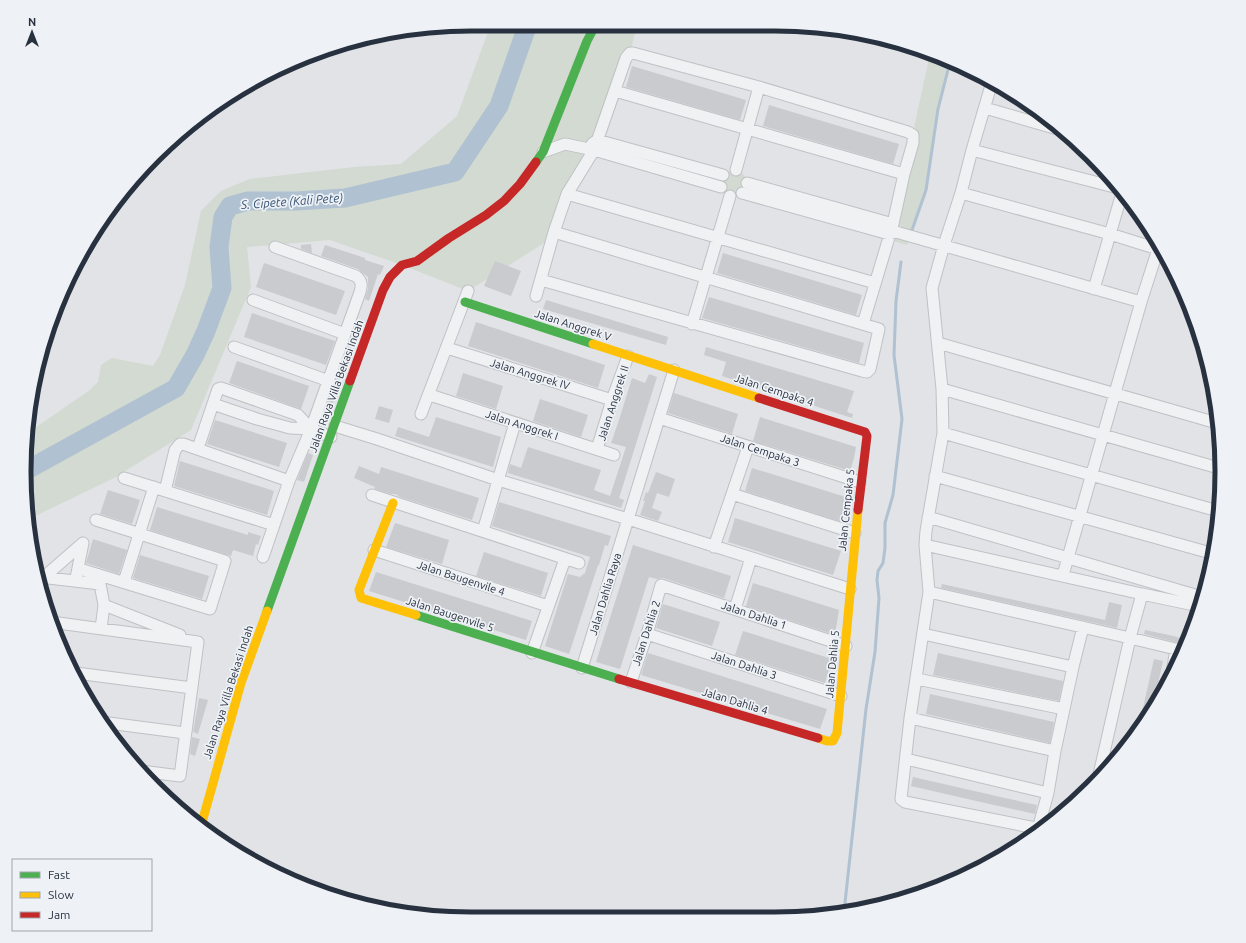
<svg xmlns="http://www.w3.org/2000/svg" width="1246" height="943" font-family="Ubuntu,sans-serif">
<rect width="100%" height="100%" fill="#e1e3e6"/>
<path fill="#d2dad1" d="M491 24H637L630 53 598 140 722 175C732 169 739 168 746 178L893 224 738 195 730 196 721 187 594 150 547 241 468 291 402 265 330 240 247 247 251 287 191 430 114 478 29 519 25 501 29 432 90 390 98 382 101 365 112 358 153 366 160 355 185 285 201 211 221 191 250 179 354 167 401 164 457 116Z
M930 54 950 62 938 109 926 190 907 245 894 241 904 174Z"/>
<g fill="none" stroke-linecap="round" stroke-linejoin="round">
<path stroke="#b0c1d1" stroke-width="3" d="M911 233 926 190 938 109 950 62
M844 912 866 709 875 652 879 598 877 580 878 571 883 563 885 548V523L893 495 902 419 894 355 896 301 901 262"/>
<path stroke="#b0c1d1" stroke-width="19" d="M27 470 176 388 195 355 206 331 222 288 219 247 223 217 230 206 248 201H296L345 198 455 172 499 106 528 24"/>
</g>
<path fill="#c9cbce" d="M632 66 746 100 740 120 626 87Z
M769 105 899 144 893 164 763 126Z
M311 244 312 253 301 249V245Z
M325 245 365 258V260L384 266 380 275 378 274 369 301 365 299 368 289V277L358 269 321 256Z
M723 253 862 295 856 315 717 273Z
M495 261 521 271 511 296 484 286Z
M264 263 345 291 336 315 256 287Z
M709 297 864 343 859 363 702 318Z
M546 300 668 337 666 345 543 309Z
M252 313 335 341 326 365 244 337Z
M476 322 605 365 598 388 468 346Z
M356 325 360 327 354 342 350 341Z
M348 346 351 347 340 380 336 379Z
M706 347 854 391 847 412 853 414 852 418 722 376 726 362 704 355Z
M237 361 309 386 301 409 229 383Z
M463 373 503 386 496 409 456 396Z
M649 374 657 377 619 498 624 500 621 508 508 473 510 464 521 468 528 447 601 470 594 490 610 496 626 447 611 443 619 420 632 378 645 383Z
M674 393 738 414 732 434 668 413Z
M330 397 334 399 324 425 320 424Z
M540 399 588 415 581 437 533 421Z
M379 406 393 410 389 423 375 419Z
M436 417 501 437 493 467 395 436 398 427 429 437Z
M760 417 856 447 854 458 850 471 753 441Z
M215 420 287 443 279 467 207 444Z
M308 453 313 455 304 482 297 480Z
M180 461 274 491 267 515 174 486Z
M359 466 379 474 381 467 479 498 472 520 400 497 396 494H391L375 489V487L354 478Z
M752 468 849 498 842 522 745 491Z
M656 472 675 479 669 497 657 493 652 508 662 512 658 521 640 515 645 501H643L646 492 648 493Z
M108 490 140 500 132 524 100 514Z
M499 502 611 536 608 546 605 545 599 565H598L569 654 545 646 568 574 580 577 585 573 590 557 492 526Z
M157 507 248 535V532L261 536 258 545 256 544 253 556 233 550 231 556 150 530Z
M735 518 841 551 833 575 728 542Z
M395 523 449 540 442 564 386 547Z
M93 539 127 550 119 574 86 563Z
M633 545 731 576 724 598 663 578 657 579 649 577 620 669 596 662Z
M484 552 548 573 541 596 476 576Z
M140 555 209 576 202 599 133 578Z
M376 572 532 621 526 640 369 591Z
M753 583 839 610 835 635 746 606Z
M942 584 1105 620 1109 602 1122 605 1117 628 941 588Z
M663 604 720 622 712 646 656 628Z
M1145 630 1169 635 1189 640 1187 645 1144 634Z
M743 631 832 659 825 683 735 655Z
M648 653 827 709 820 729 641 675Z
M938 653 1063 681 1059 701 933 675Z
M1154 659 1163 661 1153 707 1147 720 1138 730Z
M930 694 1054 722 1050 743 926 714Z
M199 698 208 700 198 734 193 732Z
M192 737 200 739 195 756 190 754Z
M913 777 1005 798 1037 805 1035 814 985 803 911 786Z"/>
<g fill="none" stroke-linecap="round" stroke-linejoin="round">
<g stroke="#bfc1c4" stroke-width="13">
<path id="street" d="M615 91 904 174
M985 108 1061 130
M592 144 597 140 723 175
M972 150 992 82
M543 152 565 144 594 150 721 187
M736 170 759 87
M747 183 893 224
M742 193 889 234 896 232 1141 302
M961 193 1110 234 1161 250
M567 194 875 283
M541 280 862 371 867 372 870 369 879 329 554 232
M1094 289 1122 193
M536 296 554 232 567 194 594 150 626 58 630 53H633L759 87 908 132 913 135V143L904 174 893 224 863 324
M253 300 345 334
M692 324 730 196
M938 343 1217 423
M234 347 329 381
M447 348 612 400
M942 389 1222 469
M430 395 614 455
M213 404 257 419 290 428 311 429 331 437
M421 414 468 291
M659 418 860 482
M335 426 377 439 498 480 628 519 850 589
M943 433 1218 511
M198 448 218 389 221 388 298 415 311 429
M597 449 612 400 628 356
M935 476 1214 554
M124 478 274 525
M165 491 175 450 180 444H183L289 481
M732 494 855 533
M372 495 579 563
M928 517 1202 597
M483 531 515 423
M925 545 1142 594 1130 638 1184 651
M714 547 748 447
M374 550 548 606
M263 557 289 481 311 429 360 292C362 285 362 281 356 276L275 247
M83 570 210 609 225 561 96 520
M1210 570 1214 557
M1063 575 1141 302 1159 246
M40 577 100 584 104 605 101 629
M44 577 83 543
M76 578 83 543
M124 582 154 487
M929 592 1130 638 1098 779
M1142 594 1199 606
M104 605 180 635
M735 609 751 558
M51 622 198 642 180 776 141 771
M647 634 841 696
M923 634 1073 667
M532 653 565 559
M582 668 674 370
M76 673 192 688
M1172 673 1176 649
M917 679 1064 709
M631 682 647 634 661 585 846 646
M910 718 1055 751
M101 722 185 733
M906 759 1048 793
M1038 829 1048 793 1055 751 1073 667 1083 627
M1041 829 905 802 901 799 910 718 929 592 925 545 926 531 943 433 942 389 932 288 944 245 961 193 972 150 1118 188"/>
</g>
<use href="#street" stroke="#f0f1f3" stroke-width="11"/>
<path stroke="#4caf50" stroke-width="9" d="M536 162 543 152 587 41 596 24
M465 302 593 344
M267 611 350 381
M416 615 619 679"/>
<path stroke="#ffc107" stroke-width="9" d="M593 344 759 398
M393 503 359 590 361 598 416 615
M818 738 827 741H833L837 733 858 510
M201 826 241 683 267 611"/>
<path stroke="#c62828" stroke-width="9" d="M350 381 383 290 390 277 402 265 417 261 449 238 486 215 504 201 520 184 536 162
M759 398 865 432 867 436 858 510
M619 679 818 738"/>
</g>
<g text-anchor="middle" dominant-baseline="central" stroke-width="3.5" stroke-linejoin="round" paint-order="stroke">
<g font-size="11" fill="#28313f" stroke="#eef2f6">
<text transform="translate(573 325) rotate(18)">Jalan Anggrek V</text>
<text transform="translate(530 374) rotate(17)">Jalan Anggrek IV</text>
<text transform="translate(336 386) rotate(-70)">Jalan Raya Villa Bekasi Indah</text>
<text transform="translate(774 390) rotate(18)">Jalan Cempaka 4</text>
<text transform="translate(613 403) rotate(-72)">Jalan Anggrek II</text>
<text transform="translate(522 425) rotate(18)">Jalan Anggrek I</text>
<text transform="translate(760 450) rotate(18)">Jalan Cempaka 3</text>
<text transform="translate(846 510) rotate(-84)">Jalan Cempaka 5</text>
<text transform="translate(461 578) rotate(18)">Jalan Baugenvile 4</text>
<text transform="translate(605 594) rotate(-73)">Jalan Dahlia Raya</text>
<text transform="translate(450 614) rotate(18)">Jalan Baugenvile 5</text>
<text transform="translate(754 615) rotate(18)">Jalan Dahlia 1</text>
<text transform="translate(646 633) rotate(-72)">Jalan Dahlia 2</text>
<text transform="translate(832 664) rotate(-85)">Jalan Dahlia 5</text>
<text transform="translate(744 665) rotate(18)">Jalan Dahlia 3</text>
<text transform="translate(228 692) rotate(-72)">Jalan Raya Villa Bekasi Indah</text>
<text transform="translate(735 701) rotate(17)">Jalan Dahlia 4</text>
</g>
<g font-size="12" font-style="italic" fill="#335172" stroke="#eef2f6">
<text transform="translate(292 201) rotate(-4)">S. Cipete (Kali Pete)</text>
</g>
</g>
<path d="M0 0H1246V943H0ZM471 31H775A440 440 0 0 1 1215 471V472A440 440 0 0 1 775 912H471A440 440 0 0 1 31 472V471A440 440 0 0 1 471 31Z" fill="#eef2f6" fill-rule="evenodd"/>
<path fill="none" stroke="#28313f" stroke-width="5" d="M471 31H775A440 440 0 0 1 1215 471V472A440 440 0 0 1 775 912H471A440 440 0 0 1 31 472V471A440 440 0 0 1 471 31Z"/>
<rect x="12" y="859" width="140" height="72" fill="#eef2f6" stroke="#9fa5ad"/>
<rect x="20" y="872" width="20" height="6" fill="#4caf50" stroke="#9fa5ad"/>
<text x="48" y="879" font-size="12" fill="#28313f">Fast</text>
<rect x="20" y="892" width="20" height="6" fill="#ffc107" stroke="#9fa5ad"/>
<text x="48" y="899" font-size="12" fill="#28313f">Slow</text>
<rect x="20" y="912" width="20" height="6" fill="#c62828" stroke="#9fa5ad"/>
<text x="48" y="919" font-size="12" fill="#28313f">Jam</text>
<g transform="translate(32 32)" stroke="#eef2f6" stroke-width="3" paint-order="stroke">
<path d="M0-3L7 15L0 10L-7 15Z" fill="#28313f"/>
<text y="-6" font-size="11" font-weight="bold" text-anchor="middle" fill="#28313f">N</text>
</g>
</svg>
